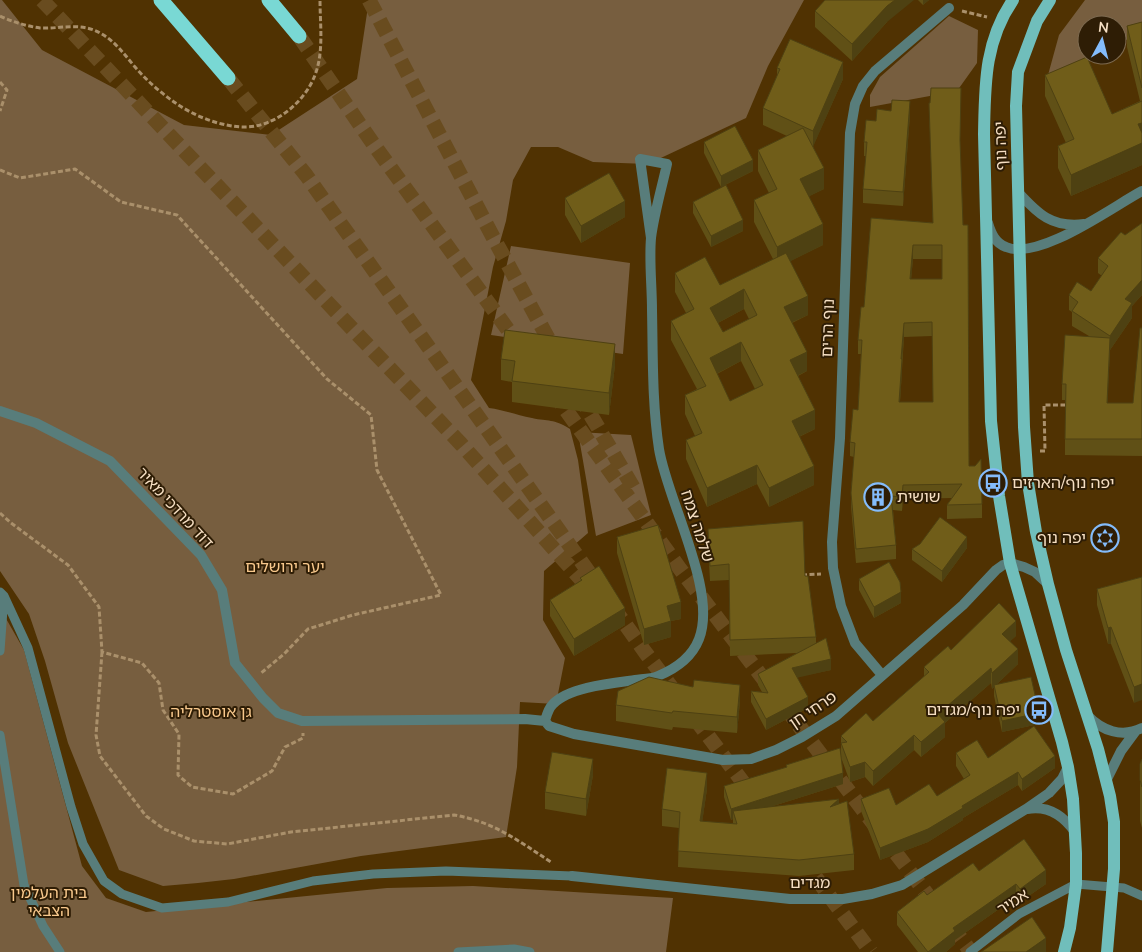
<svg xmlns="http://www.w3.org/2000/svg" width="1142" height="952" font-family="'Nunito Sans','Noto Sans Hebrew',sans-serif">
<rect width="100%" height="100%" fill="#503202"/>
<path fill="#775e3f" d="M0 0H2L42 50 184 125 271 135 357 79 369 0H804L768 66 746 118 648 164 593 162 558 147H531L513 180 506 221 493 267 471 380 489 408C504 410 517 415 532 418 549 422 553 418 570 429L578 460 588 533 544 571 543 620 565 658 556 704 520 702 517 767 506 837 361 856 234 879 198 883 163 886 119 870 68 743 45 661 29 614 0 571Z
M1085 0H1142V31L1117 45V25H1087V55H1099L1062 76 1048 75 1059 35Z
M949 16 978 30 977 63 957 91 870 107V95L880 77Z
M511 246 630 263 623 354 491 335Z
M578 432 631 435 651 515 596 536Z
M0 608 24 650 82 866 106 898 146 912 387 888 473 886 673 898 666 952H0Z"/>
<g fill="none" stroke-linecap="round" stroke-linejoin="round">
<path stroke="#694c1f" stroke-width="15" stroke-dasharray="15 8" stroke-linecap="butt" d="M42 0 461 444 593 593
M369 0 493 237 556 353
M299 36 374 145 519 345
M228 78 306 175 600 588
M553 392 680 569 971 952
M579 395 637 494
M613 607 645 652 754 797
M802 859 871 952"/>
<path stroke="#aa906b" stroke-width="3" stroke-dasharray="5 2.5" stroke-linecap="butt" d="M962 11 987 17
M0 16C13 22 26 26 40 28 60 29 81 22 100 33 115 41 124 54 135 67 146 80 160 92 174 102 194 116 221 127 245 127 275 127 305 102 315 75 324 52 320 24 320 0
M0 82 7 90 0 111
M0 170 20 178 75 169 121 202 177 215 327 379 371 415 377 470 441 595 353 615 308 629 284 654 260 674
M1040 451H1045L1044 405H1069
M0 513 11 523 68 565 99 607 102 652 142 663 159 683 163 710 179 734 178 775 192 787 233 794 272 771 285 747 303 738V733
M802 575 821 574
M102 652 96 735 100 756 146 816 164 829 194 841 227 844 291 832 454 815C494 822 517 840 551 862"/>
<path stroke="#587d7b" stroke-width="9" d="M0 592 4 596 28 648 71 807 83 844 104 881 122 894 162 908 228 902 313 881 373 874 446 871 572 876
M0 651 4 596
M0 735 24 885 43 926 60 952
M458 952 514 949 530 952
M970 952 1019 914 1076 884 1124 888 1142 896"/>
<path stroke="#587d7b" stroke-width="10" d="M1018 192C1038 214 1052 228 1084 224
M988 223C991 233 995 243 1006 247 1039 261 1112 207 1142 191
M0 411 36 423 110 461 201 555 222 590 235 663 263 698 278 713 302 721 525 719 545 721
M882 675 855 643 841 606 833 568 832 542 840 438 850 133 855 104 863 86 875 71 949 8
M1087 715C1102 731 1122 738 1142 728
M545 721C547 714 548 709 553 704 569 687 613 683 635 680 642 679 651 679 658 676 675 669 692 657 699 639 718 591 667 500 659 449 652 403 653 356 652 310 652 286 649 261 651 238 654 214 662 187 667 164L640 159 651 238
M545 721 549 726 574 734 723 760 751 759 776 750 802 737 836 716 963 605 996 570 1003 565 1010 563 1024 567 1035 572 1048 584
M1107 779 1121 751 1135 732
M1027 809C1048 805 1063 815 1075 832
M572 876 790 899H843L872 894 902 885 1026 809 1049 793 1062 779 1068 767"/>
<path stroke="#70bebb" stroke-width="12" d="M1013 0C984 42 985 86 984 134L991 421 999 496 1010 563 1062 742 1068 767 1073 799 1076 853V884L1070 928 1064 952
M1050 0 1037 21 1018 72 1016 106 1024 427 1028 483 1036 532 1048 584 1066 650 1098 749 1110 796 1114 822V869L1107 952"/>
<path stroke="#79d8d4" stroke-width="15" d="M161 0 228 78
M269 0 299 36"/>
</g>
<path fill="#605016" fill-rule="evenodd" d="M918 0H929L923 5Z
M815 11 887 22 852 61 815 27Z
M1142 22V165L1071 196 1058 168V146L1066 143 1045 96V75L1112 114 1140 101 1127 47V26Z
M777 68 843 79 813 146 824 189 809 196 823 245 790 261 808 315 792 323 807 371 798 376 815 429 799 437 814 485 769 507 757 484 707 507 686 459V440L695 436 685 414V395L697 389 671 340V321L686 313 675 292V273L720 285 773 259 754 222V200L769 193 758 171V150L787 136 763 125V108L777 76ZM744 309 749 319 723 332 718 323ZM741 361 755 389 730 401 717 374Z
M929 103 960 146 969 466 982 504V518L947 519V505L952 498 903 499 902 511 893 510 896 545V559L856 563 851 507V493L854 457 850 456V442L858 410 861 354H858V340L864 307 871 218 933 223ZM913 259H942V279H911ZM932 336 933 402H900L904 337Z
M910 115 903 206 863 203V189L866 156H864V142L876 121Z
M704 142 753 171 721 187 704 153Z
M565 198 625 217 581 243 565 215Z
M693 202 743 231 711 247 693 213Z
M1142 223V295L1132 306V318L1110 350 1107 403H1133L1142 328V456L1065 455V400H1062V384L1089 336 1072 326V312L1069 310V295L1091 291 1102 276 1098 273V258Z
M501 359 615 365 609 415 512 402V382L501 380Z
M708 529 805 576 816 637V643L831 670 797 677 808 708 766 730 751 702V691L762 692 758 685V674L797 653 730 656 729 580 710 581 708 544Z
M617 537 681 619 671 621V637L644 645 617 553Z
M967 548 942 582 912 560V549Z
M1142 577 1134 703 1111 644H1108L1097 605V589Z
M580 578 625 625 574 656 550 616V600L580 581Z
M859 579 901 603 874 618 859 590Z
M1016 636 1010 641 1018 664 997 684 1039 724 1002 732 994 696V687L992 689 991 683 945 723V737L921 757 914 750 873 786 865 777 850 782 842 760 843 784 770 807 839 804 854 854V870L799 876 678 867 679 828 662 826V809L707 789 702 822 733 823V819L731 820 724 797V786L786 768V765L841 755V736L873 721 924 677V667L951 650Z
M740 701 737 733 673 727 672 730 616 721V705Z
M956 753 1055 768 1022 791 1018 785 963 818V820L928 842 880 860 861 811V799L896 805 937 796 964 779 956 766Z
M1142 759V828L1140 821V764Z
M593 775 586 816 545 809V792Z
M979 871 1046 884 1020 902 1016 897 955 940V944L946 952H918L897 925V912L927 895Z"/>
<path fill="#4e4112" d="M895 0H914L887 22 852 61V44L887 6Z
M923 0H929L923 5Z
M843 62V79L813 147V131Z
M910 101V115L903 206V192Z
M1142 123V165L1071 196V175L1138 124Z
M753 160V171L721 187V176Z
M824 168V189L800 201V179Z
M625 201V217L581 243V226Z
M743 220V231L711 247V236Z
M823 224V245L777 268V247Z
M913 245V259L910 293V279Z
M1142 280V295L1132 306V318L1110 350 1107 419V403L1110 336 1125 299Z
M744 289V309L710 327V308Z
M808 296V315L784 326V307Z
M904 323V337L901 373V359Z
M741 342V361L710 377V358Z
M615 344V365L609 415V393Z
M807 352V371L790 379V360Z
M902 359V373L899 416V402Z
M815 410V429L792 440V421Z
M757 465V484L707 507V488Z
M814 466V485L769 507V488Z
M903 485V499L902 511V497Z
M967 537V548L942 582V571Z
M901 592V603L874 618V607Z
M681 602V619L671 621V637L644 645V629L667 606Z
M625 608V625L574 656V639Z
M1016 621V636L1002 649V634Z
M1111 627V644H1108V628Z
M1018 649V664L992 689V673Z
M831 659V670L792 679V668Z
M991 668V683L945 723V737L921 757V742L938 714Z
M1142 684V700L1134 703V687Z
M740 685V701L737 733V717Z
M808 697V708L766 730V719Z
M1039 713V724L1002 732V721Z
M914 735V750L873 786V771Z
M1055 756V768L1022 791V779Z
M593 759V775L586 816V799Z
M865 762V777L850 782V767Z
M1018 772V785L963 818V820L928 842 880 860V848L962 806Z
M707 773V789L700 838V821Z
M843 773V784L735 818 733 811V819L731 820V809Z
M839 799V816L830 807Z
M1046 870V884L1020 902V889Z
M1016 884V897L955 940V944L946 952H929L953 928Z
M1046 938V952H1026Z"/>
<path fill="#705d19" stroke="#4e4112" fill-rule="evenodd" d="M825 0H895L887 6 852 44 815 11Z
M1142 22V88L1127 26Z
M790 39 843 62 813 131 763 108 780 69 777 68Z
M1087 57 1112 114 1142 101V123L1138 124 1142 133V143L1071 175 1058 146 1074 139 1045 75Z
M931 88H961L960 140 963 225H968L969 466H975L981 459 982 504 947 505 962 484 903 485 902 497 891 496 896 545 856 549 851 493 855 443 850 442 853 409 858 410 862 340H858L861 307H864L871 218 933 223 929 103H930ZM913 245H942V279H910ZM932 322 933 402H899L902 359H901L904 323Z
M892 100 910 101 903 192 863 189 867 142H864L866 120 876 121 877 109 891 111Z
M735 126 753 160 721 176 704 142Z
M803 128 824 168 800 179 823 224 777 247 754 200 777 189 758 150Z
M609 173 625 201 581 226 565 198Z
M726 185 743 220 711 236 693 202Z
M1142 223V280L1125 299 1132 303 1110 336 1072 311 1078 302 1069 295 1077 282 1091 291 1108 266 1098 258 1121 232 1125 235Z
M786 253 808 296 784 307 807 352 790 360 815 410 792 421 814 466 769 488 757 465 707 488 686 440 702 433 685 395 706 386 671 321 694 309 675 273 705 257 720 285ZM744 289 757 315 723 332 710 308ZM741 342 763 385 730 401 710 358Z
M1140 328H1142V439H1065L1066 384H1062L1065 335 1110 338 1107 403H1133Z
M505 330 615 344 609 393 512 381 515 361 501 359Z
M940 517 967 537 942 571 912 549 920 544Z
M803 521 805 576H808L816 637 730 640 729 564 710 566 708 529Z
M658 525 681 602 667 606 671 621 644 629 617 537Z
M889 562 900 582 901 592 874 607 859 579Z
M599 566 625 608 574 639 550 600 582 580 580 578Z
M1142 577V684L1134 687 1111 627 1108 628 1097 589Z
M999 603 1016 621 1002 634 1018 649 992 673 991 668 938 714 945 722 921 742 914 735 873 771 865 762 850 767 841 743 847 742 841 736 866 713 873 721 929 672 924 667 948 646 951 650Z
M826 638 831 659 792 668 808 697 766 719 751 691 768 693 758 674Z
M649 677 693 687 694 680 740 685 737 717 673 711 672 713 616 705 618 691Z
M1031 677 1039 713 1002 721 994 685Z
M1034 726 1055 756 1022 779 1018 772 962 806 963 808 928 829 880 848 861 799 889 788 896 805 929 784 937 796 970 775 956 753 977 740 988 758Z
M840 748 843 773 731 809 724 786 787 767 786 765Z
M552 752 593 759 586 799 545 792Z
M1142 759V787L1140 780V764Z
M667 768 707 773 700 821 737 824 733 811 839 799 830 807 847 801 854 854 799 860 678 851 680 812 662 809Z
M1024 839 1046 870 1020 889 1016 884 953 928 955 931 928 952 897 912 924 891 927 895 973 863 979 871Z
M1032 917 1046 938 1026 952H981Z"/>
<defs>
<g id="bus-ring" transform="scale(1.4375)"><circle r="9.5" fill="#2e1d05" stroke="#84bcfb" stroke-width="1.5"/><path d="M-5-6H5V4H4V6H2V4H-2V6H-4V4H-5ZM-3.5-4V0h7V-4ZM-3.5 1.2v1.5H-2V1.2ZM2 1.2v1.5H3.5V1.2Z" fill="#84bcfb"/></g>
<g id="building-ring" transform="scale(1.4375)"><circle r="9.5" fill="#2e1d05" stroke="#84bcfb" stroke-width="1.5"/><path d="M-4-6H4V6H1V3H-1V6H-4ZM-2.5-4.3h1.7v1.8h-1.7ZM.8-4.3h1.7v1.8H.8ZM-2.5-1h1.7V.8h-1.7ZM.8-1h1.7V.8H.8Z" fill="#84bcfb"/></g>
<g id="synagogue-ring" transform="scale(1.4375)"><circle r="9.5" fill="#2e1d05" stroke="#84bcfb" stroke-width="1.5"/><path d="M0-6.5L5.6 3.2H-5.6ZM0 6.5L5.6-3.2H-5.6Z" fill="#84bcfb"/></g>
</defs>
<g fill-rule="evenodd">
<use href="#bus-ring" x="993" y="483"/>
<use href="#building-ring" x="878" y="497"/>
<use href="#synagogue-ring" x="1105" y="538"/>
<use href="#bus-ring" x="1039" y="710"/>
</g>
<g text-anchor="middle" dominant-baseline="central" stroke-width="4" stroke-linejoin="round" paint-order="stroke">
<g font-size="16" fill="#f6dfc3" stroke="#2e1d05">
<text transform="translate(1001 146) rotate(-92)">יפה נוף</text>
<text transform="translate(828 328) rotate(-88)">נוף הרים</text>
<text transform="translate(175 508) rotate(47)">דוד מרדכי מאיר</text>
<text transform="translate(697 526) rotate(72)">שלמה צמח</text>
<text transform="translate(813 710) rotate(-34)">פרחי חן</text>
<text x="810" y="883">מגדים</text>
<text transform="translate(1013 902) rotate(-33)">אמיר</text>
</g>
<g font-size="16" fill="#f6dfc3" stroke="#2e1d05" text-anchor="start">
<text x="1012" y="483">יפה נוף/הארזים</text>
<text x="897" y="497">שושית</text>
<text x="1086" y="538" text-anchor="end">יפה נוף</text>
<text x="1020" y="710" text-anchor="end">יפה נוף/מגדים</text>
</g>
<g font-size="16" fill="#f8c88c" stroke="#2e1d05">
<text x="285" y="567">יער ירושלים</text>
<text x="211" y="712">גן אוסטרליה</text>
<text x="49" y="893">בית העלמין<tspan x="49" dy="18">הצבאי</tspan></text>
</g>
</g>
<g transform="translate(1102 40) rotate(7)"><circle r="24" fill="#2e1d05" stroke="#7e6b51"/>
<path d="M0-4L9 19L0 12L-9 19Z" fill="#84bcfb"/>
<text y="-8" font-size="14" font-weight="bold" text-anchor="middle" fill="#f6dfc3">N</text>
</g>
</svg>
